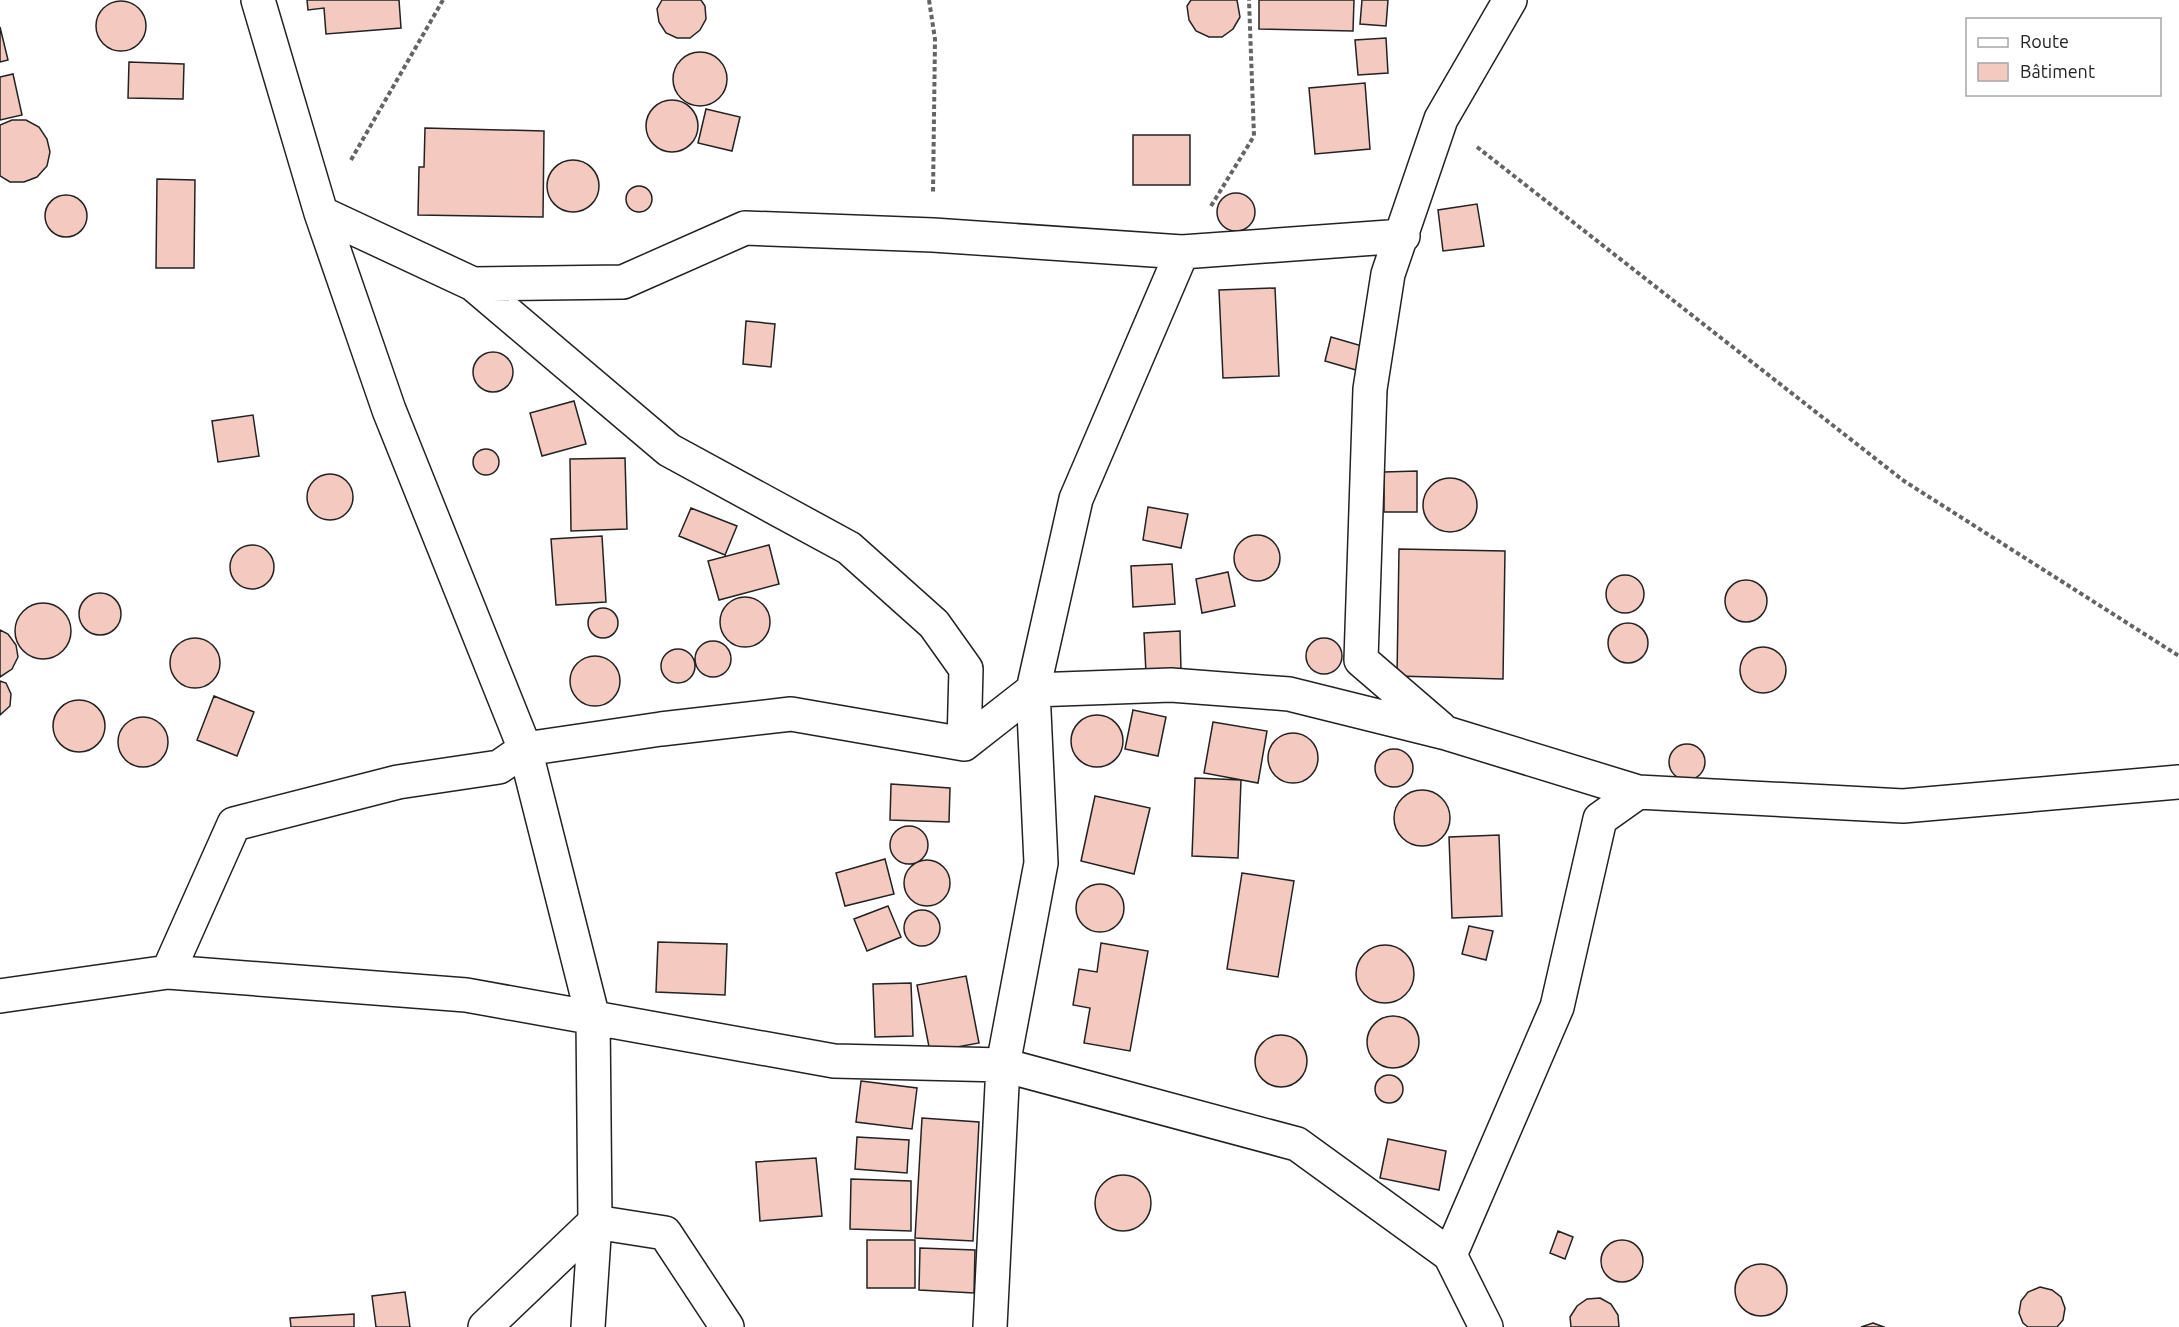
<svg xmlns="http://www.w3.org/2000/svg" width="2179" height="1327" font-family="Ubuntu,sans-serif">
<rect width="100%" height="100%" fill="#fff"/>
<path fill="#f3c9c0" stroke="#222" stroke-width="1.5" d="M307 0H399L401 28 326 34 324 8 308 10Z
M662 0H701L705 6 706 19 700 30 690 38H677L666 33 659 22 657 9Z
M1191 0H1237L1240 17 1233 29 1222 37H1209L1196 31 1189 20 1187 6Z
M1259 0H1354L1353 31 1259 29Z
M1362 0H1388L1386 26 1360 24Z
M96 26a25 25 0 1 1 50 0a25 25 0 1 1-50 0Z
M0 27 8 60 0 62Z
M1386 38 1388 73 1358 75 1355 40Z
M673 79a27 27 0 1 1 54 0a27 27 0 1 1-54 0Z
M129 62 184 64 183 99 128 98Z
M13 74 22 115 0 120V77Z
M1365 83 1370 149 1315 154 1309 88Z
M646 126a26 26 0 1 1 52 0a26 26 0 1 1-52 0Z
M706 109 740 117 732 151 698 143Z
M12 120H26L39 127 47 139 50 152 47 166 37 177 24 182H10L0 176V125Z
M425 128 544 131 543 217 418 215 419 167H424Z
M1133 135H1190V185H1133Z
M547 186a26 26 0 1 1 52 0a26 26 0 1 1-52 0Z
M157 179 195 180 194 268H156Z
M626 199a13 13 0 1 1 26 0a13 13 0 1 1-26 0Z
M1217 212a19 19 0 1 1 38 0a19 19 0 1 1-38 0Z
M45 216a21 21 0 1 1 42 0a21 21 0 1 1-42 0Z
M1477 204 1484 246 1443 251 1438 210Z
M1275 288 1279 376 1223 378 1219 290Z
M746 321 775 324 771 367 743 364Z
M1331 337 1362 346 1356 370 1325 361Z
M473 372a20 20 0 1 1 40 0a20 20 0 1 1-40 0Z
M574 401 586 444 542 456 530 413Z
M253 415 259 456 218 462 212 421Z
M473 462a13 13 0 1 1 26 0a13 13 0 1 1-26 0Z
M625 458 627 529 571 531 570 459Z
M1417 471V512H1384V472Z
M307 497a23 23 0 1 1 46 0a23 23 0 1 1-46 0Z
M1423 505a27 27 0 1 1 54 0a27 27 0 1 1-54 0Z
M1148 507 1188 514 1181 548 1143 540Z
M691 508 737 526 725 555 679 536Z
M1234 558a23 23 0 1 1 46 0a23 23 0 1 1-46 0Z
M602 536 606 602 556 605 551 539Z
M230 567a22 22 0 1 1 44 0a22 22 0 1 1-44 0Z
M769 545 779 584 719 600 708 561Z
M1399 549 1505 551 1503 679 1397 676Z
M1172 564 1175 604 1133 607 1131 566Z
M1228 572 1235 606 1202 613 1196 579Z
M1606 594a19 19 0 1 1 38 0a19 19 0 1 1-38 0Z
M1725 601a21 21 0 1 1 42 0a21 21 0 1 1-42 0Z
M79 614a21 21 0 1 1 42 0a21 21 0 1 1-42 0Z
M720 622a25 25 0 1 1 50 0a25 25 0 1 1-50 0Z
M15 631a28 28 0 1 1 56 0a28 28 0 1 1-56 0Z
M588 623a15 15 0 1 1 30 0a15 15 0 1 1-30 0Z
M1608 643a20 20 0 1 1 40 0a20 20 0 1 1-40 0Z
M0 630 8 634 16 645 18 657 12 669 0 677Z
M1180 631 1181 671 1146 673 1144 633Z
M1306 656a18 18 0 1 1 36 0a18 18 0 1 1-36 0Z
M170 663a25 25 0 1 1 50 0a25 25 0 1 1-50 0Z
M695 659a18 18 0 1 1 36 0a18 18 0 1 1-36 0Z
M1740 670a23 23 0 1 1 46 0a23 23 0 1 1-46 0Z
M661 666a17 17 0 1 1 34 0a17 17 0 1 1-34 0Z
M570 681a25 25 0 1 1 50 0a25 25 0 1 1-50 0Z
M0 681 6 683 11 694 10 706 0 715Z
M214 696 254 712 237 756 197 740Z
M53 726a26 26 0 1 1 52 0a26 26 0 1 1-52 0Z
M1133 710 1166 717 1158 756 1125 749Z
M1071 741a26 26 0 1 1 52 0a26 26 0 1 1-52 0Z
M118 742a25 25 0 1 1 50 0a25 25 0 1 1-50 0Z
M1213 722 1267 731 1258 783 1204 773Z
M1268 758a25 25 0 1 1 50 0a25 25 0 1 1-50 0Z
M1669 762a18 18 0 1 1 36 0a18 18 0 1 1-36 0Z
M1375 768a19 19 0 1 1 38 0a19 19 0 1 1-38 0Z
M1195 778 1241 780 1238 858 1192 856Z
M891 784 950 788 949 822 890 820Z
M1394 818a28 28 0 1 1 56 0a28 28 0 1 1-56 0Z
M1095 796 1150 808 1134 874 1081 861Z
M890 845a19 19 0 1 1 38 0a19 19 0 1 1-38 0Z
M1499 835 1502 916 1452 918 1449 837Z
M885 859 894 894 845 906 836 873Z
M904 883a23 23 0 1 1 46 0a23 23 0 1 1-46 0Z
M1242 873 1294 881 1278 977 1227 969Z
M1076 908a24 24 0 1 1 48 0a24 24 0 1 1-48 0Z
M888 906 901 937 867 951 854 919Z
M904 928a18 18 0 1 1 36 0a18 18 0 1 1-36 0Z
M1469 926 1493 931 1486 960 1462 954Z
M658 942 727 944 725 995 656 992Z
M1101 943 1148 951 1130 1051 1084 1043 1090 1008 1073 1005 1079 969 1097 972Z
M1356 974a29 29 0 1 1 58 0a29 29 0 1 1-58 0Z
M966 976 979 1043 930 1052 917 985Z
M911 983 913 1036 875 1037 873 984Z
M1367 1042a26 26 0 1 1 52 0a26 26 0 1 1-52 0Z
M1255 1061a26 26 0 1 1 52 0a26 26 0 1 1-52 0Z
M1375 1089a14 14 0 1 1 28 0a14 14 0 1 1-28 0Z
M861 1081 917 1088 912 1129 856 1122Z
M922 1118 979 1122 973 1241 915 1238Z
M857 1137 909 1140 907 1173 855 1169Z
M1388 1139 1446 1151 1439 1190 1380 1178Z
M816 1158 822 1216 760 1221 756 1162Z
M1095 1203a28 28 0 1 1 56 0a28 28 0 1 1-56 0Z
M851 1179 911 1181V1231L850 1229Z
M1558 1231 1573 1237 1565 1259 1550 1253Z
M867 1240H915V1288H867Z
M1601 1261a21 21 0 1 1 42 0a21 21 0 1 1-42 0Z
M920 1248 975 1250 974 1293 919 1290Z
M1735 1290a26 26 0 1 1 52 0a26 26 0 1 1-52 0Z
M2040 1287 2052 1290 2061 1297 2065 1308 2063 1320 2057 1327H2028L2023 1323 2019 1313 2021 1301 2028 1292Z
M405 1292 410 1327H376L372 1296Z
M1600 1298 1611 1304 1618 1315 1619 1327H1571L1570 1317 1577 1306 1587 1299Z
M354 1314V1327H291L290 1318Z
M1873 1323 1884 1327H1885H1861Z"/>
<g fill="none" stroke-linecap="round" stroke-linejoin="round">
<g stroke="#222" stroke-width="36">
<path id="minor" d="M258 0 321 213 389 410 525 749 593 1018 595 1222 588 1327
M321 213 473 284 669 450 849 548 934 624 966 669 964 744
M473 284 623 282 745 228 933 235 1182 252
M1440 728 1361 660 1370 389 1388 274 1441 119 1510 0
M168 972 234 824 398 782 499 767 525 749 661 729 791 714 964 744 1033 690 1171 685 1289 694 1446 733 1638 792 1903 806 2179 782
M0 996 168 972 466 995 834 1061 1003 1065 1297 1144 1450 1255 1486 1327
M1450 1255 1557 1007 1600 819 1638 792
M485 1327 595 1222 665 1233 727 1327
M990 1327 1003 1065 1041 863 1033 690 1076 499 1182 252 1403 236"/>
</g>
<path stroke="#646464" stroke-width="4" stroke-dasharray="4.5 3" stroke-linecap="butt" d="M929 0 935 39 933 194
M1477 147 1904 481 2179 656
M351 160 443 0
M1211 206 1254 136 1249 0"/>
<use href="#minor" stroke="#fff" stroke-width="33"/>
</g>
<rect x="1966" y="18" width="195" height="78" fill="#ffffff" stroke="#a7a7a7" stroke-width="1.5"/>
<rect x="1978" y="38" width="30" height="9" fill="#ffffff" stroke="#a7a7a7" stroke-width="1.5"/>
<text x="2020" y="48" font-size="18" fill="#222222">Route</text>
<rect x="1978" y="63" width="30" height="18" fill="#f3c9c0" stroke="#a7a7a7" stroke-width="1.5"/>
<text x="2020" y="78" font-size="18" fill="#222222">Bâtiment</text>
</svg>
